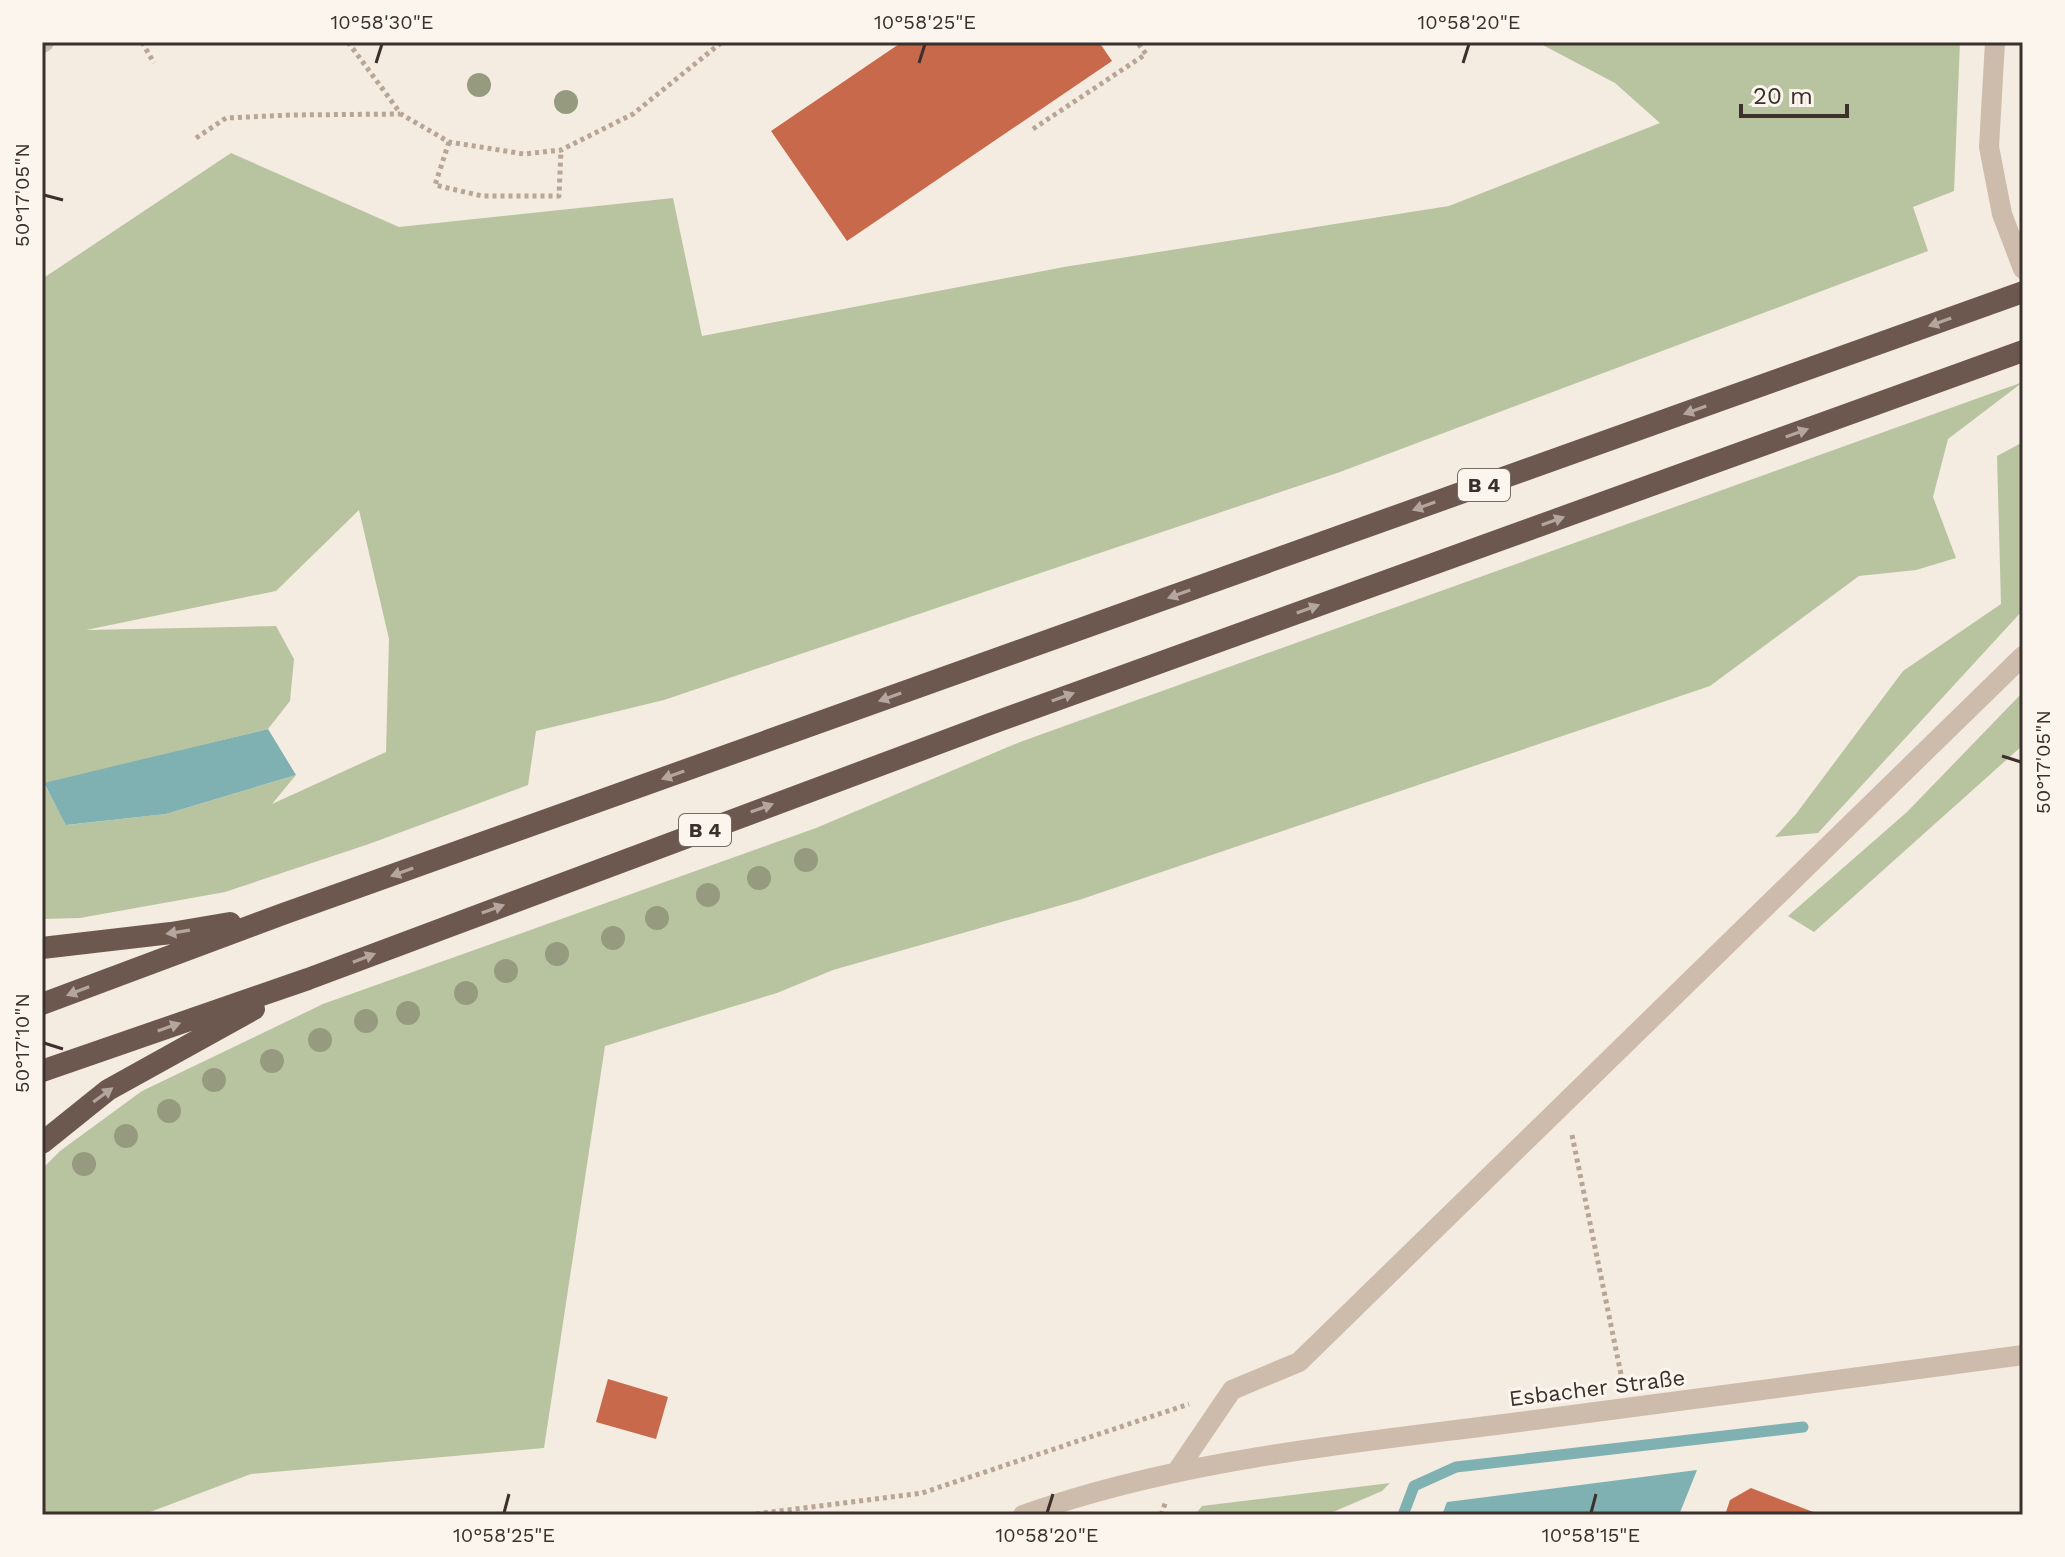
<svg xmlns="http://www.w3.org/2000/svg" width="2065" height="1557" font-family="'Work Sans',sans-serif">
<rect width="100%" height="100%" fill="#f4ebe1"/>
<path fill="#b8c4a0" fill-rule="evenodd" d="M1537 42H1960L1954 191 1913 207 1928 251 1340 472 664 700 536 731 528 785 369 844 225 892 80 918 42 919V279L231 153 399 227 673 198 702 336 1064 267 1449 206 1660 123 1615 83ZM359 510 389 639 386 752 272 804 296 775 166 814 67 825 44 784 268 729 290 701 294 659 276 626 86 630 276 591Z
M2023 382 1948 439 1933 497 1956 558 1916 570 1859 576 1710 686 1079 900 833 970 777 993 605 1046 544 1448 251 1474 150 1512 149 1515H42V1169L60 1151 142 1091 323 1004 816 828 1020 742Z
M2023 442V610L1818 833 1775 837 1796 814 1903 671 2001 604 1997 456Z
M2023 692V745L1814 932 1788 916 1907 812Z
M1390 1483 1382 1491 1326 1515H1195L1202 1506Z"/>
<path fill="#7fb0b2" d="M268 729 296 775 166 814 66 825 44 783Z
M1697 1470 1679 1515H1442L1447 1502Z"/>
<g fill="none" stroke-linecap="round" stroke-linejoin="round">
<path stroke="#7fb0b2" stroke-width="11" d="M1403 1515 1414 1486 1456 1467 1803 1427"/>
</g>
<path fill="#c8694b" d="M902 42H1099L1112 61 847 241 771 131Z
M608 1379 668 1397 656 1439 596 1422Z
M1751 1488 1821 1515H1725L1730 1500Z"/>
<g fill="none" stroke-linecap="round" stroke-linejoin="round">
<path stroke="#b9a596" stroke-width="5" stroke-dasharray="4 4" stroke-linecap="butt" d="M142 42 154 63
M348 42 401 114 449 142 524 154 561 150 633 114 722 42
M1033 129 1146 54 1137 42
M196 138 226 118 290 115 400 114
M449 142 435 185 482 196H559L561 150
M1572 1135 1623 1384
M748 1515 922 1493 1189 1404
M1161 1515 1166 1501"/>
<path stroke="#cdbbac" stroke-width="20" d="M42 43 44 42"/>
<path stroke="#cdbbac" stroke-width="20" d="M1995 42 1989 147 2002 214 2023 269
M1177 1471 1232 1390 1299 1362 2023 656
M1023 1515C1175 1461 1337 1445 1496 1425 1672 1402 1847 1379 2023 1355"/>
<path stroke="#6c584f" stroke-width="22" d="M42 948 171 933 230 923
M42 1004 283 914 2023 292
M42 1071 308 979 990 724 2023 351
M42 1143 108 1090 254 1009"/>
</g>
<g fill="#969b7f">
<circle cx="479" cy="85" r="12"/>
<circle cx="566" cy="102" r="12"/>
<circle cx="806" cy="860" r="12"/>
<circle cx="759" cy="878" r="12"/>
<circle cx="708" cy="895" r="12"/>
<circle cx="657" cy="918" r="12"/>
<circle cx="613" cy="938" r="12"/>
<circle cx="557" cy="954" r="12"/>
<circle cx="506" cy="971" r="12"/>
<circle cx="466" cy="993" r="12"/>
<circle cx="408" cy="1013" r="12"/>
<circle cx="366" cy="1021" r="12"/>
<circle cx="320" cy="1040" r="12"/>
<circle cx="272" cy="1061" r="12"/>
<circle cx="214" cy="1080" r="12"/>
<circle cx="169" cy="1111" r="12"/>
<circle cx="126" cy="1136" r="12"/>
<circle cx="84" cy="1164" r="12"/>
</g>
<defs><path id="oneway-solid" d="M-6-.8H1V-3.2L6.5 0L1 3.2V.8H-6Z" transform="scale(2)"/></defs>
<g fill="#b4a69e">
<use href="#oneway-solid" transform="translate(1940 322) rotate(160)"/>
<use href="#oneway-solid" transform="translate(1695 410) rotate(160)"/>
<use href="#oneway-solid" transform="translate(1797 433) rotate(-20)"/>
<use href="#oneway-solid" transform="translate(1424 506) rotate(160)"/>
<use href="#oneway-solid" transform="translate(1553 521) rotate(-20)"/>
<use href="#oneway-solid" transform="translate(1179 594) rotate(160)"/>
<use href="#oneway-solid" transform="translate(1308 609) rotate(-20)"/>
<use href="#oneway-solid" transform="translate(890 697) rotate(160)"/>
<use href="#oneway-solid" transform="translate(1063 697) rotate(-20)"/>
<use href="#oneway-solid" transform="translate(673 775) rotate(160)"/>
<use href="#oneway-solid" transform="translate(762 808) rotate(-20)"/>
<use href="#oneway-solid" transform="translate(402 872) rotate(160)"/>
<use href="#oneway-solid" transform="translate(493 909) rotate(-20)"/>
<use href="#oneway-solid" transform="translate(178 932) rotate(171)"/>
<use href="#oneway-solid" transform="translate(364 958) rotate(-21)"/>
<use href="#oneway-solid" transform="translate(78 991) rotate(159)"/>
<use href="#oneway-solid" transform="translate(169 1027) rotate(-19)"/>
<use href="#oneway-solid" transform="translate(103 1095) rotate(-36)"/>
</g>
<path fill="none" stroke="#3b302b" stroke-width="3" d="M376 63 382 44M919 63 925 44M1463 63 1469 44M44 195 63 200M2002 756 2021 762M44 1043 63 1049M504 1513 509 1494M1047 1513 1053 1494M1591 1513 1596 1494"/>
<g text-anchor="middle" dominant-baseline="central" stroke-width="6" stroke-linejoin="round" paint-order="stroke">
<g fill="#fbf5ee" stroke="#756b66" stroke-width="2">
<rect x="1458" y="469" width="52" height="32" rx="6"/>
<rect x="679" y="814" width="52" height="32" rx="6"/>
</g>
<g font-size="20" font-weight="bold" fill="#3b302b">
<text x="1484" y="485">B 4</text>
<text x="705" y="830">B 4</text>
</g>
<g font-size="22" fill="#3b302b" stroke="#fbf5ee">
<text transform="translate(1597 1388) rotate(-7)">Esbacher Straße</text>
</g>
</g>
<rect width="2065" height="1557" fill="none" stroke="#fbf5ee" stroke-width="88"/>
<path d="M1741 104v12h106v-12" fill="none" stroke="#3b302b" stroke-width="4"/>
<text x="1753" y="104" font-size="24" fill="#3b302b" stroke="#fbf5ee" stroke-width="6" paint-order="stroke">20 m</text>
<rect x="44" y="44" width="1977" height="1469" fill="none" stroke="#3b302b" stroke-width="3"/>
<g font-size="20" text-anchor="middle" fill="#3b302b">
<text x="382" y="29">10°58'30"E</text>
<text x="925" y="29">10°58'25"E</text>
<text x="1469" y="29">10°58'20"E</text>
<text transform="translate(22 195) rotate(-90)" y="7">50°17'05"N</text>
<text transform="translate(2043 762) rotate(-90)" y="7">50°17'05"N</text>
<text transform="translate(22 1043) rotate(-90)" y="7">50°17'10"N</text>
<text x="504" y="1542">10°58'25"E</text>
<text x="1047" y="1542">10°58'20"E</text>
<text x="1591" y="1542">10°58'15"E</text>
</g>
</svg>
